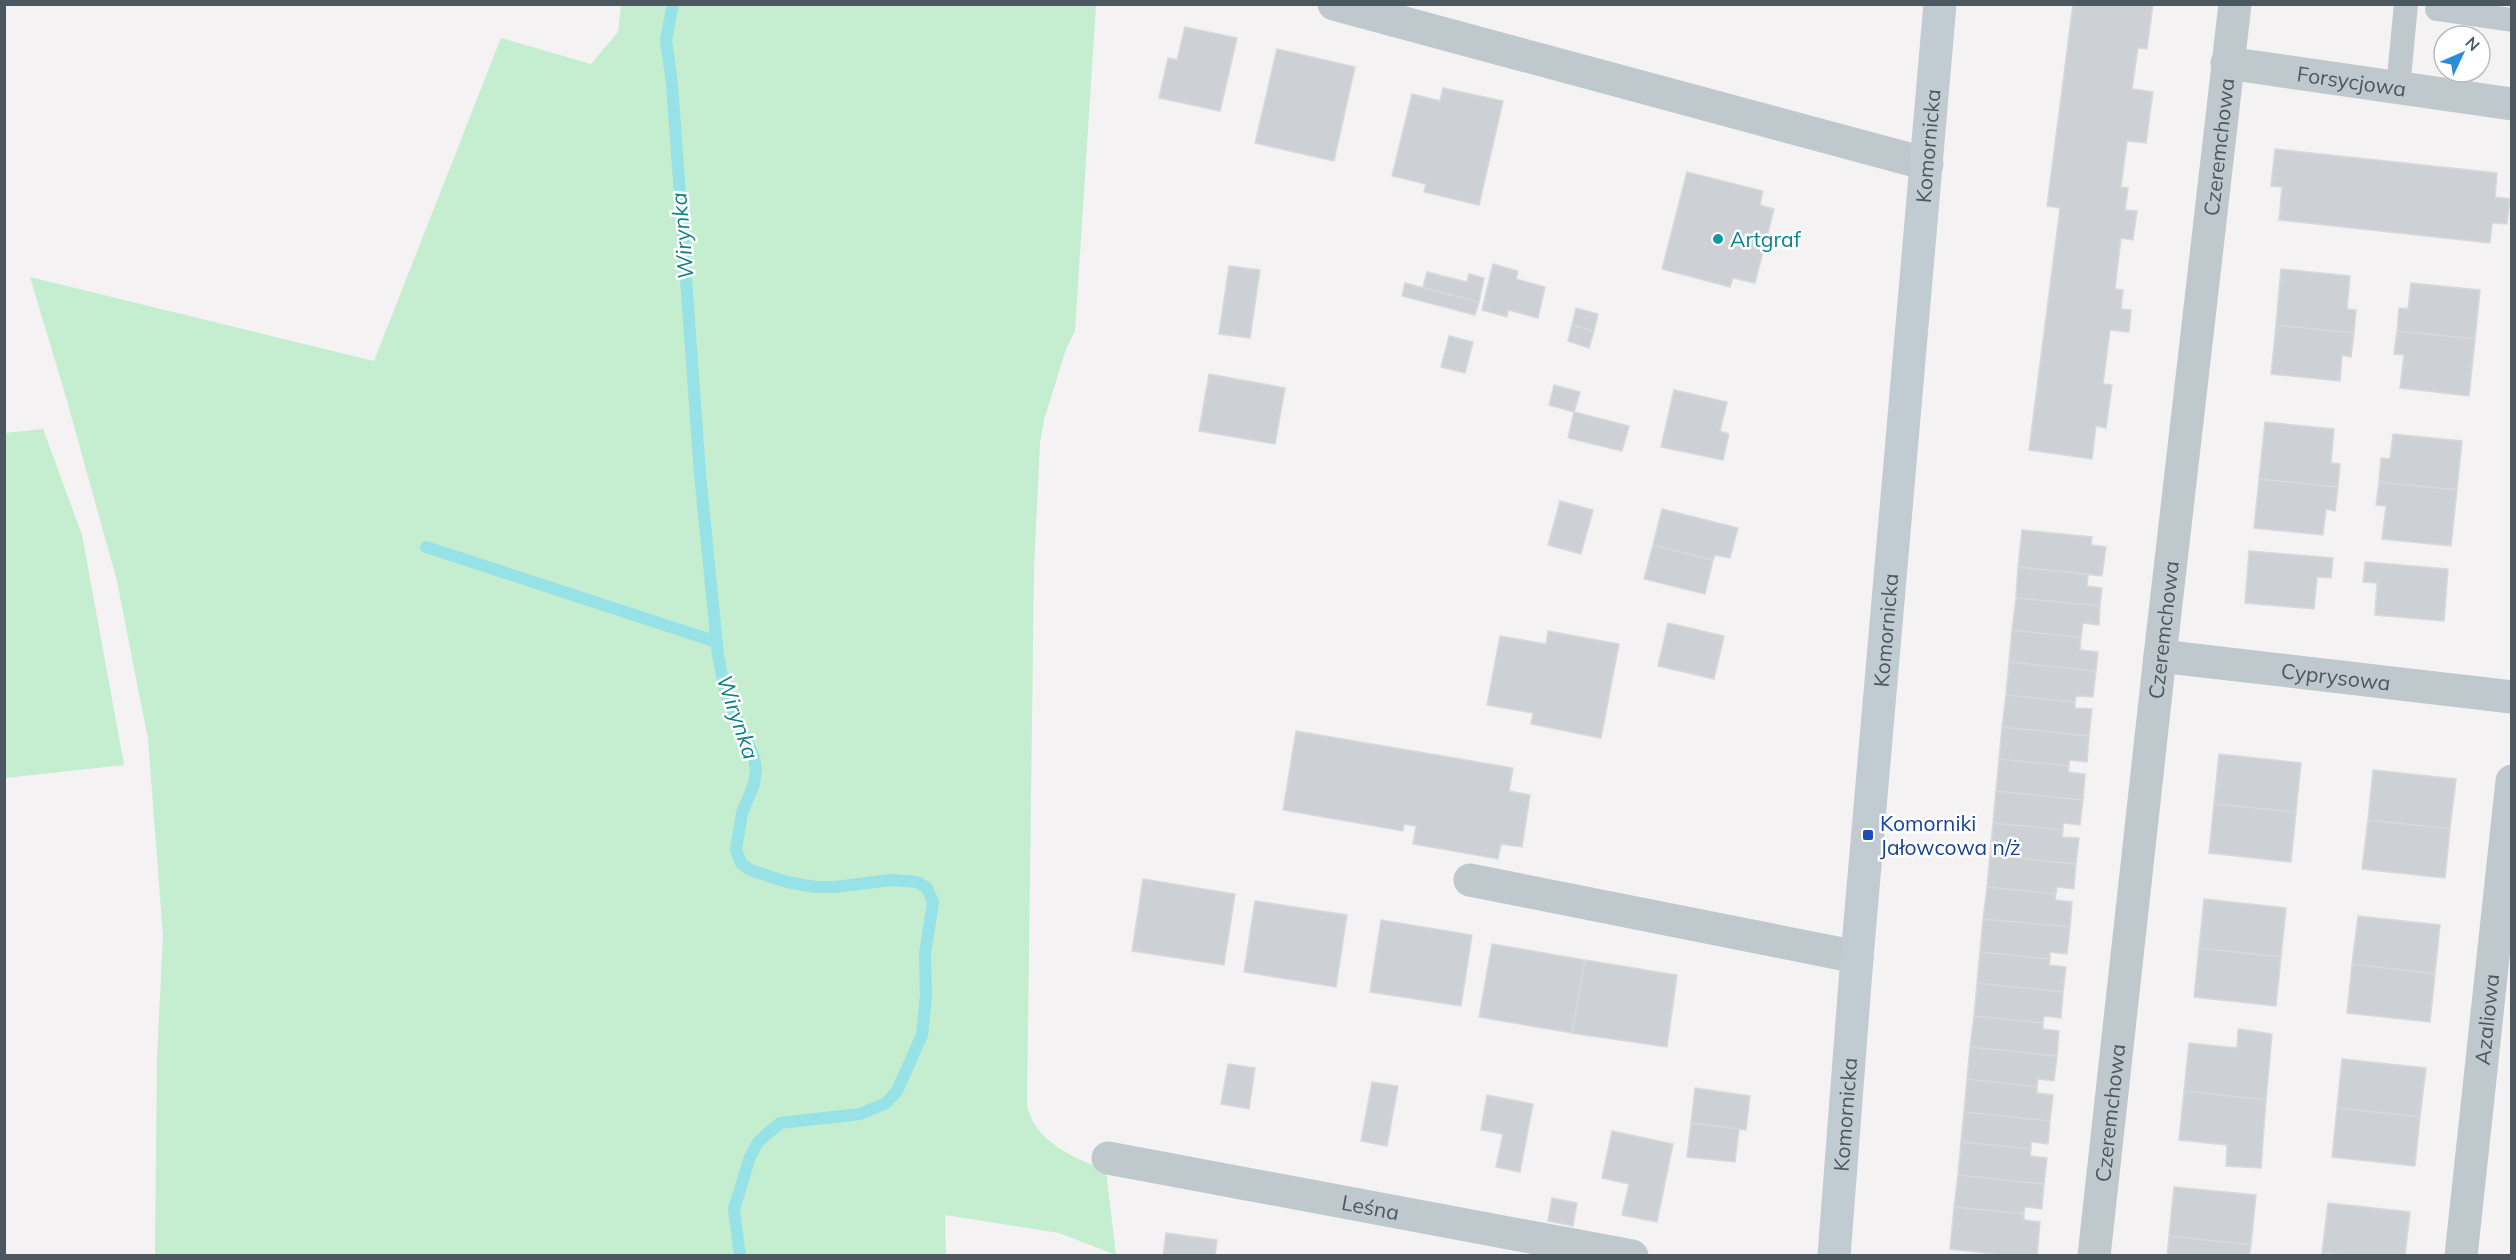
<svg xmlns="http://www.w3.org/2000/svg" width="2516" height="1260" font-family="Mulish,sans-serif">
<rect width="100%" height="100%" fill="#f4f2f3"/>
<path fill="#c5edcf" d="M621 5H1096L1075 331 1066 349 1044 420 1040 443 1034 567 1027 1105C1034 1142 1075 1158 1106 1171L1116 1255 1059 1233 945 1215 946 1255H155L157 1057 163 936 148 739 117 581 66 397 30 277 374 361 501 38 591 64 618 32Z
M43 429 82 535 124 765 5 778V433Z"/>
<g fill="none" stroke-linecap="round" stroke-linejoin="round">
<path stroke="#96e2e7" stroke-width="12" d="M673 4 666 40 672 84 700 474 718 655 725 692 754 757 756 770 754 784 742 813 736 850 741 863 750 870 787 882 815 887H835L890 880 906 881 917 882 927 888 933 902 925 954 926 996 922 1035 897 1091 886 1103 860 1114 780 1123 758 1142 750 1157 734 1209 740 1256
M426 547 717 642"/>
</g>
<path fill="#cdd0d4" stroke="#d7d9dd" stroke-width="1.5" d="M2073 4H2153L2147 49 2138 48 2132 89 2153 92 2146 143 2127 141 2121 187 2128 188 2125 210 2137 211 2133 240 2121 238 2115 289 2123 290 2121 309 2131 310 2129 332 2110 330 2103 384 2112 385 2106 428 2096 426 2092 459 2029 450 2060 208 2047 206Z
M1185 27 1237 38 1220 111 1159 98 1168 58 1177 60Z
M1277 49 1355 67 1334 161 1255 143Z
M1443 88 1503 101 1479 205 1424 192 1426 184 1392 176 1412 94 1440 101Z
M2275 149 2497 173 2495 197 2510 199 2507 224 2492 223 2490 243 2279 220 2282 187 2271 186Z
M1687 172 1763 191 1760 205 1774 209 1755 283 1733 278 1730 287 1662 269Z
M1493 264 1518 271 1516 279 1545 287 1538 318 1508 310 1507 317 1482 310Z
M1229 266 1260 270 1250 338 1219 334Z
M2281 269 2350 276 2347 309 2356 310 2354 333 2276 325Z
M1427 272 1467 282 1469 274 1484 278 1479 302 1423 288Z
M1405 283 1479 302 1475 315 1402 296Z
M2411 283 2480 290 2475 339 2397 331 2399 308 2408 309Z
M1576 308 1598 314 1594 331 1572 325Z
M1572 325 1594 331 1589 348 1568 341Z
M2276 325 2354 333 2351 357 2342 355 2340 381 2271 374Z
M2397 331 2475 339 2469 396 2400 388 2404 355 2394 354Z
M1449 336 1473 342 1465 373 1441 367Z
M1209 374 1285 388 1275 444 1199 431Z
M1554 385 1580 392 1574 412 1549 405Z
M1674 390 1727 402 1720 431 1729 434 1723 460 1661 447Z
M1574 412 1629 426 1622 451 1568 438Z
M2265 422 2334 429 2331 463 2340 464 2338 487 2259 479Z
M2393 434 2462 441 2457 490 2379 482 2381 458 2390 459Z
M2259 479 2338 487 2335 511 2326 509 2323 535 2254 528Z
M2379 482 2457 490 2451 546 2382 539 2386 506 2376 505Z
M1560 501 1593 510 1581 554 1548 545Z
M1662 509 1738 528 1730 558 1715 555 1713 560 1653 545Z
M2022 530 2092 537 2091 545 2106 547 2102 576 2018 567Z
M1653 545 1713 560 1705 594 1644 579Z
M2249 551 2333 558 2331 578 2317 577 2314 609 2245 603Z
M2365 562 2448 569 2444 621 2375 615 2377 583 2363 582Z
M2018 567 2088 574 2087 586 2102 588 2100 606 2016 598Z
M2016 598 2100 606 2099 625 2083 623 2081 638 2012 630Z
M1668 623 1724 636 1714 679 1658 666Z
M2012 630 2081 638 2080 650 2098 652 2096 671 2009 662Z
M1548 631 1619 644 1601 738 1531 724 1533 713 1487 705 1500 636 1546 644Z
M2009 662 2096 671 2093 697 2076 696 2075 702 2006 695Z
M2006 695 2075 702V708L2092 709 2089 736 2002 727Z
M2002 727 2089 736 2087 762 2069 760V766L1999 759Z
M1296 731 1513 768 1509 791 1530 795 1522 847 1501 844 1498 859 1413 844 1416 826 1404 824 1403 831 1283 810Z
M2219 754 2301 763 2296 812 2214 804Z
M1999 759 2069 766 2068 772 2085 774 2083 800 1996 791Z
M2373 770 2456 779 2450 829 2368 820Z
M1996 791 2083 800 2080 825 2063 823V830L1993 823Z
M2214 804 2296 812 2291 862 2209 853Z
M2368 820 2450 829 2445 878 2362 869Z
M1993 823 2063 830 2062 837 2079 838 2076 864 1990 855Z
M1990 855 2076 864 2074 889 2057 887 2056 894 1987 887Z
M1143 879 1235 894 1224 965 1132 951Z
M1987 887 2056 894 2055 900 2072 902 2070 927 1983 919Z
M2204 899 2286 908 2281 957 2199 948Z
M1255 901 1347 915 1336 987 1244 972Z
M2358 916 2440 925 2435 974 2352 964Z
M1983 919 2070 927 2067 954 2050 952V959L1980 952Z
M1381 920 1472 935 1461 1006 1370 992Z
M1492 944 1585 960 1572 1033 1479 1017Z
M2199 948 2281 957 2276 1006 2194 997Z
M1980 952 2050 959 2049 965 2066 967 2063 992 1977 983Z
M1585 960 1677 975 1667 1047 1572 1033Z
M2352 964 2435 974 2430 1022 2347 1013Z
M1977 983 2063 992 2061 1018 2044 1016 2043 1023 1974 1016Z
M1974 1016 2043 1023V1029L2059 1031 2057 1056 1970 1047Z
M2238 1029 2272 1034 2266 1100 2184 1091 2189 1043 2237 1048Z
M1970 1047 2057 1056 2054 1081 2038 1079 2037 1087 1967 1079Z
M2342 1059 2426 1068 2420 1117 2337 1108Z
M1228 1064 1255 1068 1249 1109 1221 1104Z
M1967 1079 2037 1087V1093L2053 1095 2050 1121 1964 1112Z
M1372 1082 1398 1086 1387 1146 1361 1141Z
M1695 1088 1750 1096 1746 1130 1691 1123Z
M2184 1091 2266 1100 2261 1168 2226 1166 2227 1145 2179 1140Z
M1487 1095 1533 1104 1520 1172 1496 1167 1503 1134 1481 1130Z
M2337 1108 2420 1117 2415 1166 2332 1157Z
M1964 1112 2050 1121 2048 1144 2031 1142V1149L1961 1142Z
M1691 1123 1739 1129 1735 1162 1687 1157Z
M1612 1131 1673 1144 1657 1222 1622 1215 1629 1184 1602 1178Z
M1961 1142 2031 1149 2030 1156 2047 1158 2044 1184 1958 1175Z
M1958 1175 2044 1184 2042 1209 2025 1207 2024 1214 1954 1207Z
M2174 1187 2256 1195 2251 1245 2169 1236Z
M1552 1198 1577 1203 1573 1226 1548 1221Z
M2328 1203 2410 1212 2405 1256H2352L2322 1252Z
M1954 1207 2024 1214V1220L2040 1222 2037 1256H2012L1950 1249Z
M1166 1233 1217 1240 1215 1256H1163Z
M2169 1236 2251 1245 2249 1256H2167Z
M2322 1252 2352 1256H2322Z"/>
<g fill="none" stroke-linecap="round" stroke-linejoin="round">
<path stroke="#bfc8cd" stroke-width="24" d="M2437 9 2512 20
M2398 88 2406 4"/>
<g stroke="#bfc8cd" stroke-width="33">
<path d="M1334 4 1927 164"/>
<path id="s1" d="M2227 63 2512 104"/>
<path id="s2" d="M2160 656 2512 697"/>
<path d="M1470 880 1857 957"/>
<path id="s3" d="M1108 1158 1632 1256"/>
<path id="s4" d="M2094 1256 2160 656 2235 4"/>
<path id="s5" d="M2461 1256 2512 781"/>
</g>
<path stroke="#c0cbd2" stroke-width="33" id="s6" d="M1834 1256 1857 957 1940 4"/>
</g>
<circle fill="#0f9aa8" stroke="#fff" stroke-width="2" cx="1718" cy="239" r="6"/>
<rect fill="#1a4fb4" stroke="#fff" stroke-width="2" x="1862" y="829" width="12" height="12" rx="3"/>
<g text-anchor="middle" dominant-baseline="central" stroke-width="5" stroke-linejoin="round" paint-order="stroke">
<g font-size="21" fill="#4b585f" stroke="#fff">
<text stroke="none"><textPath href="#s1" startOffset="126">Forsycjowa</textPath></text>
<text stroke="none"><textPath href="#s6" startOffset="1114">Komornicka</textPath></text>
<text stroke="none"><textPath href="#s4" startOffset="1116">Czeremchowa</textPath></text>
<text stroke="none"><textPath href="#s6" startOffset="628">Komornicka</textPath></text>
<text stroke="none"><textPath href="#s4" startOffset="630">Czeremchowa</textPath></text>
<text stroke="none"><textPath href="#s2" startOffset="177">Cyprysowa</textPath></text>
<text stroke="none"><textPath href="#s5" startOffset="238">Azaliowa</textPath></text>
<text stroke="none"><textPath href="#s4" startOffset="144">Czeremchowa</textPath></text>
<text stroke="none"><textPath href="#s6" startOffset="142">Komornicka</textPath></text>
<text stroke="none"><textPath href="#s3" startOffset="267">Leśna</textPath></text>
</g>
<g font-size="21" fill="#0d838f" stroke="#fff" text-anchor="start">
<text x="1730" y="239">Artgraf</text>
</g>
<g font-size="21" fill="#164399" stroke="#fff" text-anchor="start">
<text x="1880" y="823">Komorniki<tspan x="1880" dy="24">Jałowcowa n/ż</tspan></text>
</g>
<g font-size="22" font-style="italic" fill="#168088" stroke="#fff">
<text transform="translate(682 236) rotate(-95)">Wirynka</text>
<text transform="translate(738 717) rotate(71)">Wirynka</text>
</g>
</g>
<rect width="2516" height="1260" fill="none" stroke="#4b585f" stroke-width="12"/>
<g transform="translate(2462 54) rotate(46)"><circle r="28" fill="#ffffff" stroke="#b7bcbf" stroke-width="1.5"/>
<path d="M0-4.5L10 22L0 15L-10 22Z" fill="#288ed9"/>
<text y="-9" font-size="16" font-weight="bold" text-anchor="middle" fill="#4b585f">N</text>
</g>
</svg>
